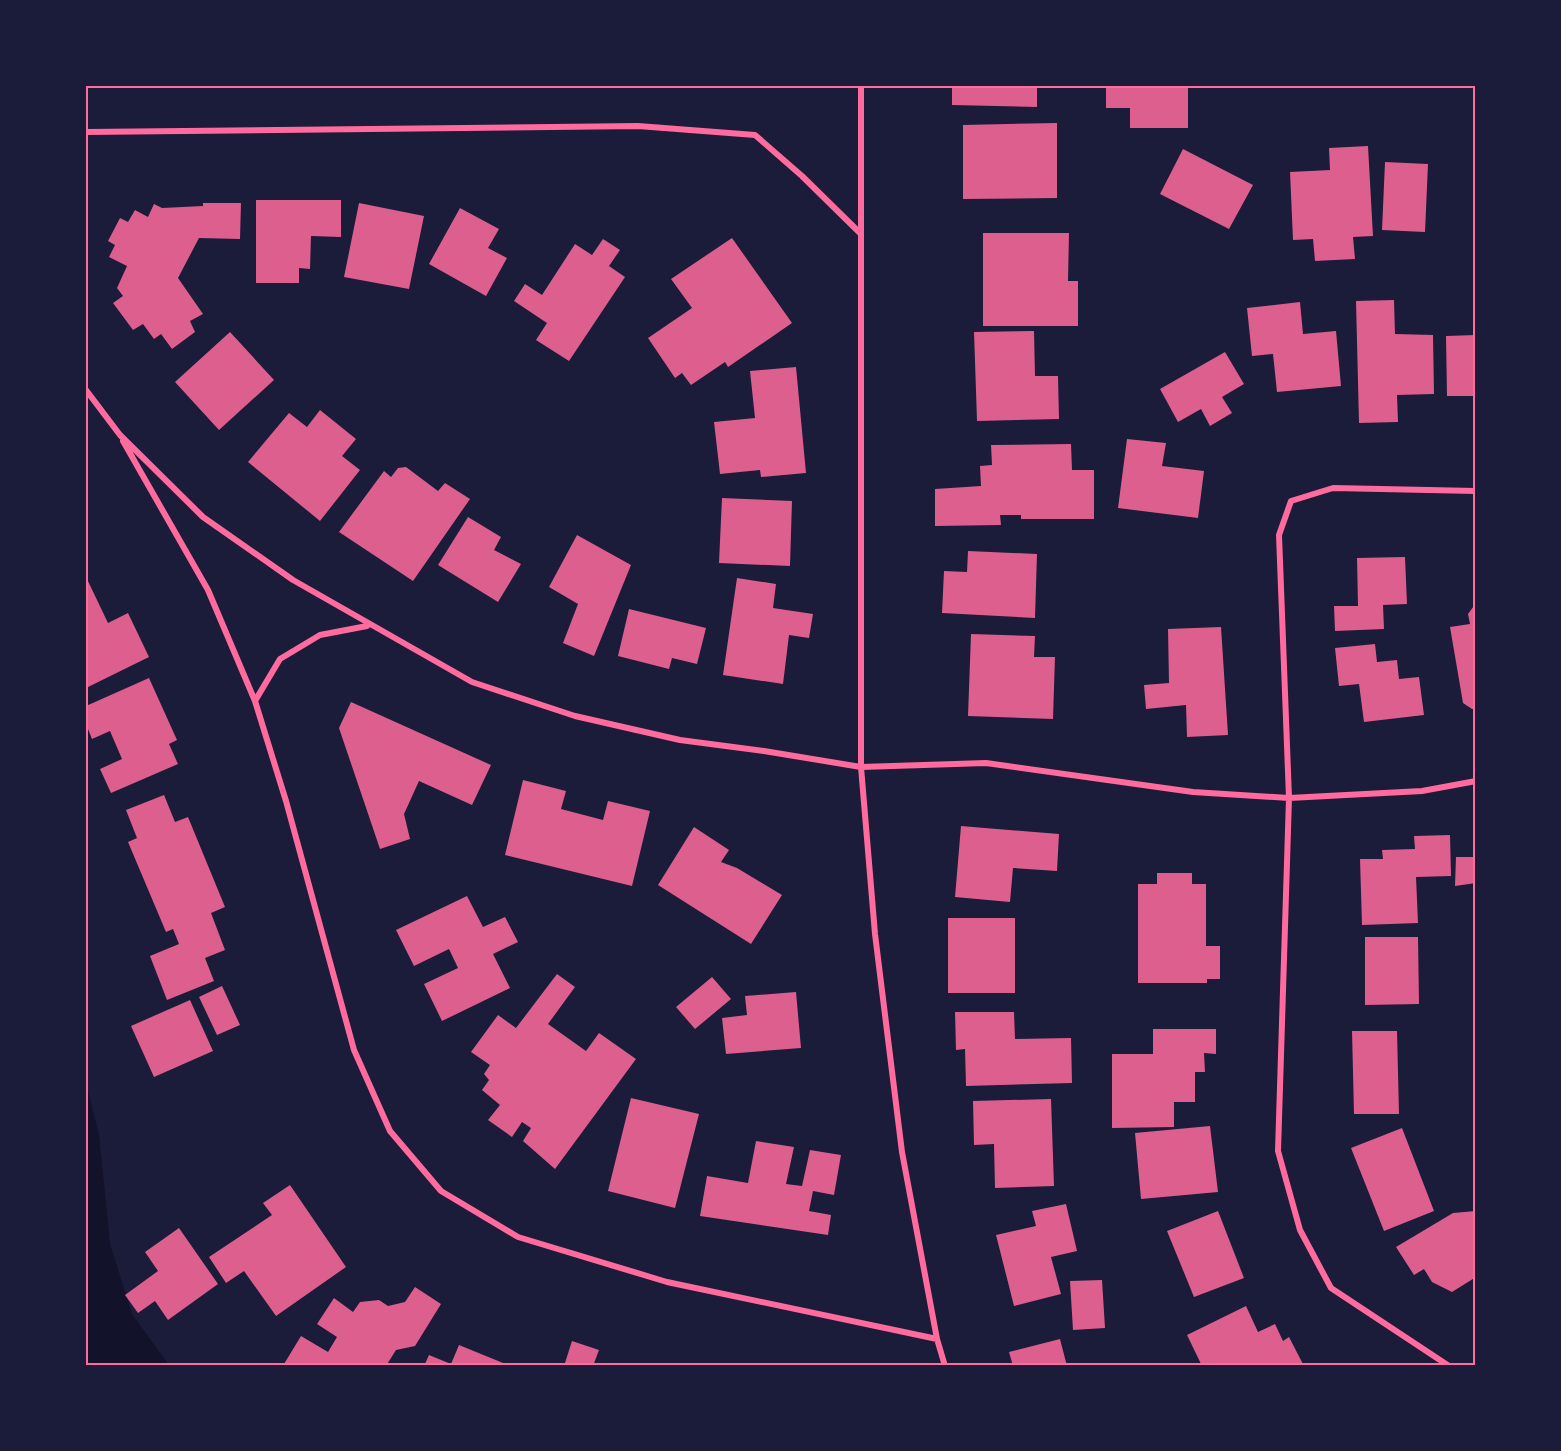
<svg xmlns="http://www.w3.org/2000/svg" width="1561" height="1451" font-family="'PT Sans Narrow',sans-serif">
<rect width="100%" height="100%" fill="#1b1b3a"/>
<path fill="#12122b" d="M86 1083 99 1135 110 1244 132 1314 169 1365H86Z"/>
<path fill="#dd5f8e" d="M952 86H1037V107L952 105Z
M1106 86H1188V128H1130V108H1106Z
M1057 123V198L963 199V125Z
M1368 146 1373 236 1353 237 1355 259 1315 261 1313 239 1293 240 1290 172 1330 170 1329 148Z
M1183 149 1253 185 1229 229 1160 194Z
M1385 162 1428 164 1425 232 1382 230Z
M256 200H341V237L311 236 310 269 299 268V283H256Z
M203 203H241L240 239 199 238 178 278 203 314 190 321 195 332 172 349 161 334 154 339 143 324 133 330 113 303 123 296 117 288 127 266 109 257 115 245 108 241 120 218 128 222 135 210 148 217 154 204 162 208 203 206Z
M359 203 424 216 409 289 344 277Z
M460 208 499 229 488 248 507 258 486 296 429 264Z
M983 233H1069L1068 281H1078V326H983Z
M732 238 792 323 728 367 725 362 691 385 682 373 675 378 648 338 692 308 671 279Z
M603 239 620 250 609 266 625 277 569 361 536 340 547 323 514 301 525 284 542 295 575 244 592 255Z
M1394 300 1395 334 1433 335 1434 394 1397 395 1398 422 1359 423 1356 301Z
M1300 302 1303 334 1336 331 1341 386 1277 392 1273 354 1252 356 1247 308Z
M1034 331 1035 376H1058L1059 419 977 421 974 332Z
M230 332 274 380 219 430 175 382Z
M1476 335V396H1447L1446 336Z
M1225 352 1244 384 1222 397 1232 413 1210 426 1201 409 1178 422 1160 389Z
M796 367 806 473 761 477 760 470 720 474 714 422 755 418 750 371Z
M320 410 356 439 342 456 360 470 320 521 248 462 289 413 307 427Z
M1127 439 1166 443 1162 466 1204 471 1198 518 1118 508Z
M1071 444 1072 470H1094V519H1021V515H1000L1001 525 935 526V489L981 486 980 466 992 465 991 445Z
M406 467 438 491 445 483 470 499 413 581 339 532 384 471 391 477 398 468Z
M722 498 792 501 790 566 719 563Z
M468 517 501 537 494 550 521 564 498 602 438 565Z
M577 535 631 565 594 656 563 643 578 604 549 587Z
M968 551 1037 554 1035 618 942 613 944 571 967 572Z
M1405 557 1407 604 1383 605 1384 629 1335 631 1334 606H1358L1357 558Z
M737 578 776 584 773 608 813 614 809 638 789 635 783 684 723 675Z
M87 579 108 623 128 613 149 657 86 688Z
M1476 603V709H1472L1463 703 1450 627 1470 624 1468 614Z
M629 609 706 628 697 664 672 658 669 669 618 656Z
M1221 627 1228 735 1187 737 1186 705 1146 709 1144 685 1169 683 1168 629Z
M971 634 1035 636 1034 657H1055L1053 719 968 716Z
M1375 644 1377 662 1397 660 1399 679 1419 677 1424 715 1364 722 1359 684 1339 686 1335 648Z
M149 678 177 740 169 744 178 764 111 793 100 769 122 759 110 731 92 739 86 724V706Z
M351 702 491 765 472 805 419 781 404 814 410 839 380 849 339 728Z
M523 780 566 791 561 809 603 820 608 801 650 811 632 886 505 855Z
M164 795 175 822 188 817 225 907 211 913 225 950 205 958 214 981 167 1000 150 956 179 944 173 929 166 932 128 842 137 838 126 810Z
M961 826 1059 834 1057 871 1013 868 1010 902 955 897Z
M694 827 729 850 721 862 737 868 782 895 751 944 658 885Z
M1450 835 1451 876 1416 877 1418 923 1362 925 1360 859H1383L1382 850 1415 849 1414 836Z
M1456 857H1476V883L1455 886Z
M1157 873H1192V884H1206V946H1220V979H1207V983H1138V884H1157Z
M467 896 483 927 505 917 518 942 493 954 510 988 442 1021 424 984 458 968 449 949 414 966 396 930Z
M948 918H1015V993H948Z
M1365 937H1418L1419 1004 1365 1005Z
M557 974 575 987 548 1024 586 1051 599 1033 636 1059 555 1169 523 1141 531 1128 522 1122 512 1137 488 1120 500 1105 482 1090 489 1080 484 1074 490 1065 471 1052 498 1015 516 1028Z
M712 977 731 999 695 1029 676 1007Z
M222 986 240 1025 217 1035 199 997Z
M796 992 801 1048 726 1054 722 1018 747 1015 745 996Z
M190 1000 213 1051 154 1077 131 1026Z
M955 1012H1014L1015 1039 1071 1038 1072 1083 966 1086 965 1049 956 1050Z
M1153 1029H1216V1054L1204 1053 1205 1072H1195V1102H1174V1127L1112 1128V1054H1153Z
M1352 1031H1397L1399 1114H1354Z
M631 1098 699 1114 675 1208 608 1191Z
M1051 1099 1054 1186 995 1188 994 1144 974 1145 973 1101Z
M1210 1126 1218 1192 1141 1199 1135 1133Z
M1402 1128 1434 1211 1384 1231 1351 1148Z
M756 1141 794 1147 786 1184 802 1186 810 1150 841 1155 834 1195 813 1191 809 1211 831 1215 828 1235 700 1216 707 1176 748 1183Z
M290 1185 346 1267 276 1316 244 1271 226 1283 209 1257 272 1215 263 1203Z
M1066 1204 1077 1251 1051 1257 1061 1294 1014 1306 996 1235 1036 1226 1032 1211Z
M1218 1211 1244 1278 1194 1297 1167 1231Z
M1476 1211V1277L1452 1292 1432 1282 1424 1269 1414 1275 1396 1247 1453 1213Z
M179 1228 218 1284 168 1320 155 1301 138 1313 125 1295 158 1271 145 1252Z
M1102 1280 1105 1328 1073 1330 1070 1281Z
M415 1287 441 1304 415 1346 396 1350 386 1366 284 1364 301 1336 328 1352 337 1337 317 1324 334 1298 353 1312 360 1302 379 1300 388 1306 405 1302Z
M1246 1306 1258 1332 1275 1324 1283 1341 1289 1337 1304 1366H1202L1187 1335Z
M1060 1339 1067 1366H1013L1009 1352Z
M572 1341 599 1350 593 1366H564Z
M459 1345 508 1365V1366H424L429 1355 451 1364Z"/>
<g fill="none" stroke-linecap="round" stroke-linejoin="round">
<path stroke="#ff6b9d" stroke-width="6" d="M861 86V767L875 934 902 1152 937 1339 945 1366
M86 132 638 126 755 135 802 176 860 233
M86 390 120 435 203 517 293 580 472 682 575 716 680 740 764 751 861 767 986 763 1193 792 1289 798 1422 791 1476 781
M123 441 208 590 255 701 286 801 354 1050 390 1131 441 1191 518 1237 667 1282 937 1339
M255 701 280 659 320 635 367 626
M1449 1366 1331 1288 1300 1230 1278 1151 1289 798 1279 535 1291 501 1333 488 1476 491"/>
</g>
<rect width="1561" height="1451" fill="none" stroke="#1b1b3a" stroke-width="174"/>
<rect x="87" y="87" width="1387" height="1277" fill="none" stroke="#ff6b9d" stroke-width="2"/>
</svg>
